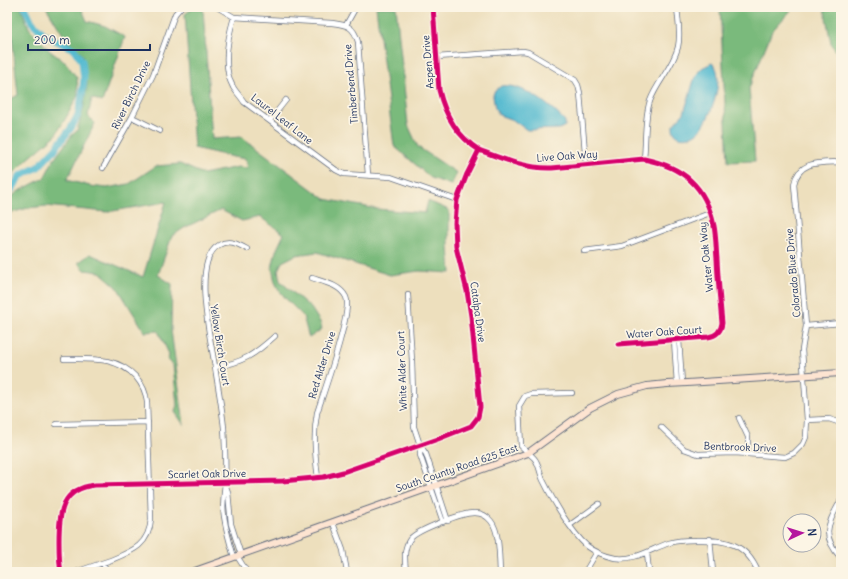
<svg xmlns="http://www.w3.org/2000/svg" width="848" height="579" font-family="Delius,sans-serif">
<rect width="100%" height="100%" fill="#fcf5e5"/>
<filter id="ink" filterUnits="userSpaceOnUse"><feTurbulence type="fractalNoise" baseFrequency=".025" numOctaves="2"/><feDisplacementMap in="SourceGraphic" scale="8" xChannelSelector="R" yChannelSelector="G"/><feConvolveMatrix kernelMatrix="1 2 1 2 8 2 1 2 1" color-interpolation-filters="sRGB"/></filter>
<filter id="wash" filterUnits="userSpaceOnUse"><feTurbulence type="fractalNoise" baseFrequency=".012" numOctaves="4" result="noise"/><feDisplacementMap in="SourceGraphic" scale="16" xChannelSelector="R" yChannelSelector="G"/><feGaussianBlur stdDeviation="0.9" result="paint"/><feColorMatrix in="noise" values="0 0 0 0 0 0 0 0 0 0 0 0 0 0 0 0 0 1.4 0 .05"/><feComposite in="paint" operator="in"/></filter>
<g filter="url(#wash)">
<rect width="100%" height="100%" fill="#eddfbd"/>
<path fill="#7aba7b" stroke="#4a746c" d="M9 7H21L29 28 50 51 66 63 77 78 78 95 67 116 55 136 28 159 14 173 7 178V101L18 95Z
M46 7H81L87 21 105 26 125 37 102 102 92 98 88 116 95 123 67 180 90 186 107 188 129 184 156 166 180 164 203 174 238 167 248 168 246 159 233 157 194 148 185 14 193 8 203 9 212 139 242 137 325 199 377 209 425 213 428 201 449 210V247L451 273 419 271 390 275 317 252 296 255 282 262 278 270 280 281 311 308 320 322 322 329 309 338 303 316 287 300 279 290 275 282 272 268 276 251 284 234 260 217 242 221 221 210 184 228 172 236 158 275 172 284 171 330 184 425 175 412 177 405 173 365 168 361 169 354 158 331 145 332 117 287 100 272 85 270 78 263 90 254 143 277 166 202 107 212 46 206 28 208 7 214V200L19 191 44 178 53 161 72 135 77 131 84 105 87 84 83 55 76 48 67 41Z
M376 7H396L408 125 418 147 457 173 451 185 431 178 394 146Z
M720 7H794L772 31 749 88 755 161 728 162Z
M824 7H841V61L831 43Z"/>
<path fill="#53bad0" stroke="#377497" d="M712 63C727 73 710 123 698 132 689 140 672 141 673 125L684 113 694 80 699 71 702 68Z
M501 86C523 83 551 106 565 121V126L559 129 527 130 513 120 499 115 495 108 493 96 494 92Z"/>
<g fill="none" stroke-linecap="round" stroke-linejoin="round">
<path stroke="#53bad0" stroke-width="7" d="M7 193 13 188 20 176 38 167 55 149 71 128 78 115 82 96 84 79 82 61 74 49 45 35 32 22 25 7"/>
</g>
</g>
<g filter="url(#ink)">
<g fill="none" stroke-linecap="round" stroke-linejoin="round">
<g stroke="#646d7f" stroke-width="6">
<path id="street" d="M217 7 234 17 332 23C347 25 354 26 358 42L368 175
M433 7 439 90C445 116 457 136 479 150 503 159 526 169 552 168L644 159C683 167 706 186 714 226 716 236 716 248 717 259 718 281 720 302 722 323 721 331 716 336 708 337L618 344
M234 17C228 37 222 67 233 87 236 92 241 97 244 102L336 170 344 174 391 177 457 200
M346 25 356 7
M437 57 523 51 528 52 575 80 578 85 580 93 586 164
M132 117 160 131
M270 120 286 100
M644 159C646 141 644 119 650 101 657 82 673 67 678 47 681 34 678 20 677 7
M103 168 132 117 153 75 175 14 181 7
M584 251 622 246 710 213
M312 278C324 282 340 285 346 297 353 311 323 394 317 413 313 435 315 455 318 478
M408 295 412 361 414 427 420 445 426 454 448 521
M806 326 841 323
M674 340 677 383
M679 340 682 383
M64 359C90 359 117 356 136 377 142 384 146 392 147 402L151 519C149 545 133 551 111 560 99 564 87 568 76 572
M215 367C243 363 255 354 275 336
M572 393 531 394 525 396 519 406 521 446C525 450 530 454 534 458 539 463 540 474 543 480 552 499 571 532 587 546 595 552 605 556 615 558 635 561 651 549 669 543 678 540 687 540 696 540 725 539 746 543 758 572
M739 418 748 437V454
M807 420 829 419 841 423
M56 424 148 422
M661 427 684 449 698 454 735 453 785 457 794 453 803 444 806 437 807 420 802 350 806 326 794 184C799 160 821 163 841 162
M420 446V455L443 522
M225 484 228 492 231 524 241 555
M841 500C828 524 820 535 841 558
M333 523 343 550 347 572
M570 525 599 504
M710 539 713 572
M647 553 649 572
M237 556 247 572
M234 557C230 544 226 530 224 516 222 505 224 494 225 483 226 465 225 445 224 428 222 408 218 387 215 367 211 340 191 261 219 245 229 239 238 244 247 249
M103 563 107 572
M61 572C59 562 59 551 59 541 59 512 61 489 95 485L283 481 324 477 343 472 438 439 471 426 478 417 480 407 471 316 467 291 456 247 455 223 457 200 467 174 479 150
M406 572C405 560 403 549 410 539 417 530 464 512 475 513 482 513 487 516 491 521 500 532 499 558 500 572
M585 572 597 552"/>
</g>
<g stroke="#646d7f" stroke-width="8">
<path id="secondary" d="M192 572 528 453 590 408 618 394 647 386 667 384 687 383 841 373"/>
</g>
<use href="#street" stroke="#fff" stroke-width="4.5"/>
<use href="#secondary" stroke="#fde4d1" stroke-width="6"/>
<g stroke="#fcf5e5" stroke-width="8">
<path id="cycleway" d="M433 7 439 90C445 116 457 136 479 150 503 159 526 169 552 168L644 159C683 167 706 186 714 226 716 236 716 248 717 259 718 281 720 302 722 323 721 331 716 336 708 337L618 344
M61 572C59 562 59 551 59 541 59 512 61 489 95 485L283 481 324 477 343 472 438 439 471 426 478 417 480 407 471 316 467 291 456 247 455 223 457 200 467 174 479 150"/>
</g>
<use href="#cycleway" stroke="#d6006c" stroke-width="5"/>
</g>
</g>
<g text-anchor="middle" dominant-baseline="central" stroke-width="3.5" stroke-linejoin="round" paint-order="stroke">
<g font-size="10" fill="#1b2f5e" stroke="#fcf5e5">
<text transform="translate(428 62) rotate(-95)">Aspen Drive</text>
<text transform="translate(351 84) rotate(-95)">Timberbend Drive</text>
<text transform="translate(131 95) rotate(-64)">River Birch Drive</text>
<text transform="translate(282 119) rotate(38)">Laurel Leaf Lane</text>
<text transform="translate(567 156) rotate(-4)">Live Oak Way</text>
<text transform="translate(706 257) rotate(-96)">Water Oak Way</text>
<text transform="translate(793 273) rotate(-95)">Colorado Blue Drive</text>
<text transform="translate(478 312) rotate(82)">Catalpa Drive</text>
<text transform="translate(664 332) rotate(-4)">Water Oak Court</text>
<text transform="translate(220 345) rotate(81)">Yellow Birch Court</text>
<text transform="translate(322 365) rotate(-73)">Red Alder Drive</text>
<text transform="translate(402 371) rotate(-92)">White Alder Court</text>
<text transform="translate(740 447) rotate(2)">Bentbrook Drive</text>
<text transform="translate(457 468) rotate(-19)">South County Road 625 East</text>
<text transform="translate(207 474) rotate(-1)">Scarlet Oak Drive</text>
</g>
</g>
<rect width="848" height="579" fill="none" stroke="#fcf5e5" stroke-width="24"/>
<g transform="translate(802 533) rotate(86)"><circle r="19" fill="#fcf5e5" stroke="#a2a6af"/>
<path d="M0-3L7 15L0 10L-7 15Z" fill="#b5179e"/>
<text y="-6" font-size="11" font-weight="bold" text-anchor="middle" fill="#1b2f5e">N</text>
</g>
<path d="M28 44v6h122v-6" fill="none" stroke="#1b2f5e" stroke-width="2"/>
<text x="34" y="44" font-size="12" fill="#1b2f5e" stroke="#fcf5e5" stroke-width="3" paint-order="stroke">200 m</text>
</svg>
